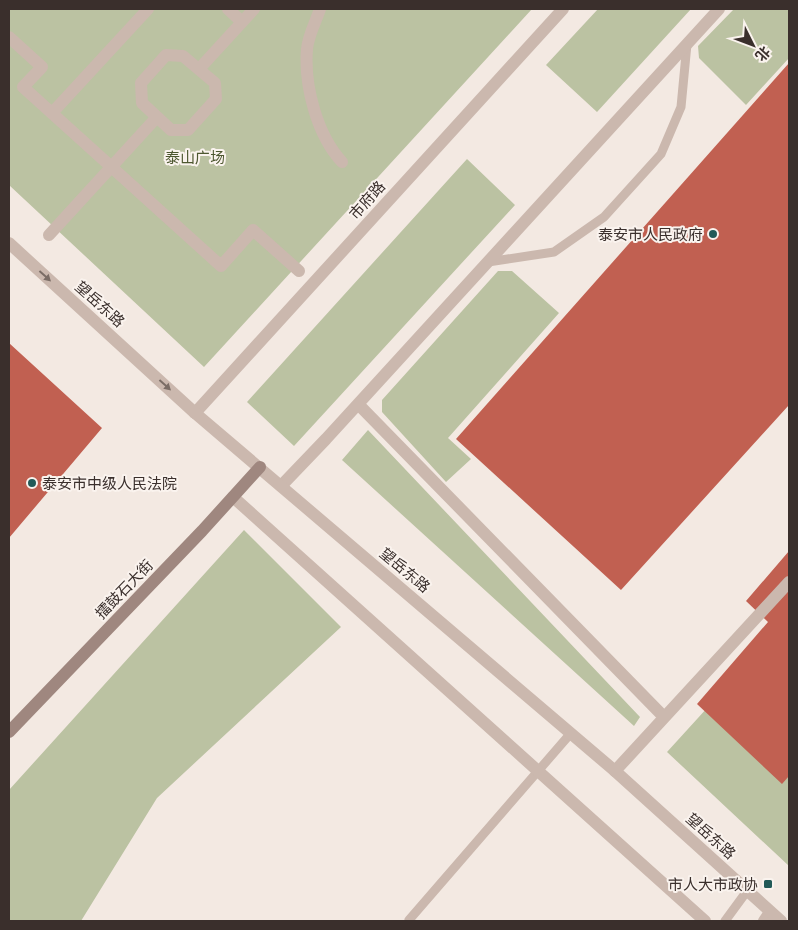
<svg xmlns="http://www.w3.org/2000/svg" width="798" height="930" font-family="Arial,'Noto Sans SC',sans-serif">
<rect width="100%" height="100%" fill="#f3e9e2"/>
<path fill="#bbc2a2" d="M9 9H532L204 367 9 185Z
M598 9H691L597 112 546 65Z
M734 9H789V58L746 105 699 58 698 46Z
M467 159 515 205 294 446 247 402Z
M498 271H512L559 313 448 438 471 459 446 482 382 412V400Z
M368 430 640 717 634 726 342 460Z
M244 530 341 627 157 798 81 921H9V790Z
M789 618V866L667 752Z"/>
<path fill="#c16051" d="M789 63V405L621 590 456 439Z
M9 343 102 428 9 538Z
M789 551V776L782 784 697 704 768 622 746 601Z"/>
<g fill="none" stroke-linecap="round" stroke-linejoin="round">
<path stroke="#cbb8ae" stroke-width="9" d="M488 262 554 252 604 217 661 154 681 107 687 44
M410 921 409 920 571 733
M725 921 747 891"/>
<path stroke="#cbb8ae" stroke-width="12" d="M228 9 242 22
M320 9C316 21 308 36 307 49 304 86 317 135 342 162
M9 37 42 67 23 87 221 266 253 230 299 271
M166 55 183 56 215 83 216 99 188 130H171L142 103 141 83Z
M199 69 254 9
M52 113 148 9
M49 235 157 117"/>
<path stroke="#cbb8ae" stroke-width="12" d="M358 404 664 717
M195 413 563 9
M281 486 326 439 719 9
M233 497 705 921
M615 771 789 582
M764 921 770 912"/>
<path stroke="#cbb8ae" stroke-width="12" d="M9 243 195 413 615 771 781 921"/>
<path stroke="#9f877f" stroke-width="12" d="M9 732 202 531 260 467"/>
</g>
<defs><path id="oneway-solid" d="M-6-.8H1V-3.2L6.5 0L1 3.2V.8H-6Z" transform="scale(1.25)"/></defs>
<g fill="#7b6d66">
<use href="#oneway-solid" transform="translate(45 276) rotate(42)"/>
<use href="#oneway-solid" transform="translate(165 385) rotate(42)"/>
</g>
<g fill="#225a58" stroke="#faf3ee" stroke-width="2">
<circle cx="713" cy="234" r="5"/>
<circle cx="32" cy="483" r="5"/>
<rect x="763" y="879" width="10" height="10" rx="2.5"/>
</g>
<g text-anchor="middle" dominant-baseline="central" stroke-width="4" stroke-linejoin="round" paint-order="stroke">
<g font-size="15" fill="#4d5730" stroke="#faf3ee">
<text x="195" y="157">泰山广场</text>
</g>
<g font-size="15" fill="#3a2f2c" stroke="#faf3ee">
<text transform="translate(367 200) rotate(-48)">市府路</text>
<text transform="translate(100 304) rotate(42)">望岳东路</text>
<text transform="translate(405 570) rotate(40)">望岳东路</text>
<text transform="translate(124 589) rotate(-46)">擂鼓石大街</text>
<text transform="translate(711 836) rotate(42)">望岳东路</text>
</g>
<g font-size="15" fill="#3a2f2c" stroke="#faf3ee" text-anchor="end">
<text x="703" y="234">泰安市人民政府</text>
<text x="42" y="483" text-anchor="start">泰安市中级人民法院</text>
<text x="758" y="884">市人大市政协</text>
</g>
</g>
<rect width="798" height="930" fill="none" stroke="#3a2f2c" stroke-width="20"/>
<g transform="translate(753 45) rotate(132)" stroke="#faf3ee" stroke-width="4" paint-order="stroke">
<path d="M0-4L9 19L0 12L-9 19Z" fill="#3a2f2c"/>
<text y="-8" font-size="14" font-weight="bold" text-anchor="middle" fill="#3a2f2c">北</text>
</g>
</svg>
